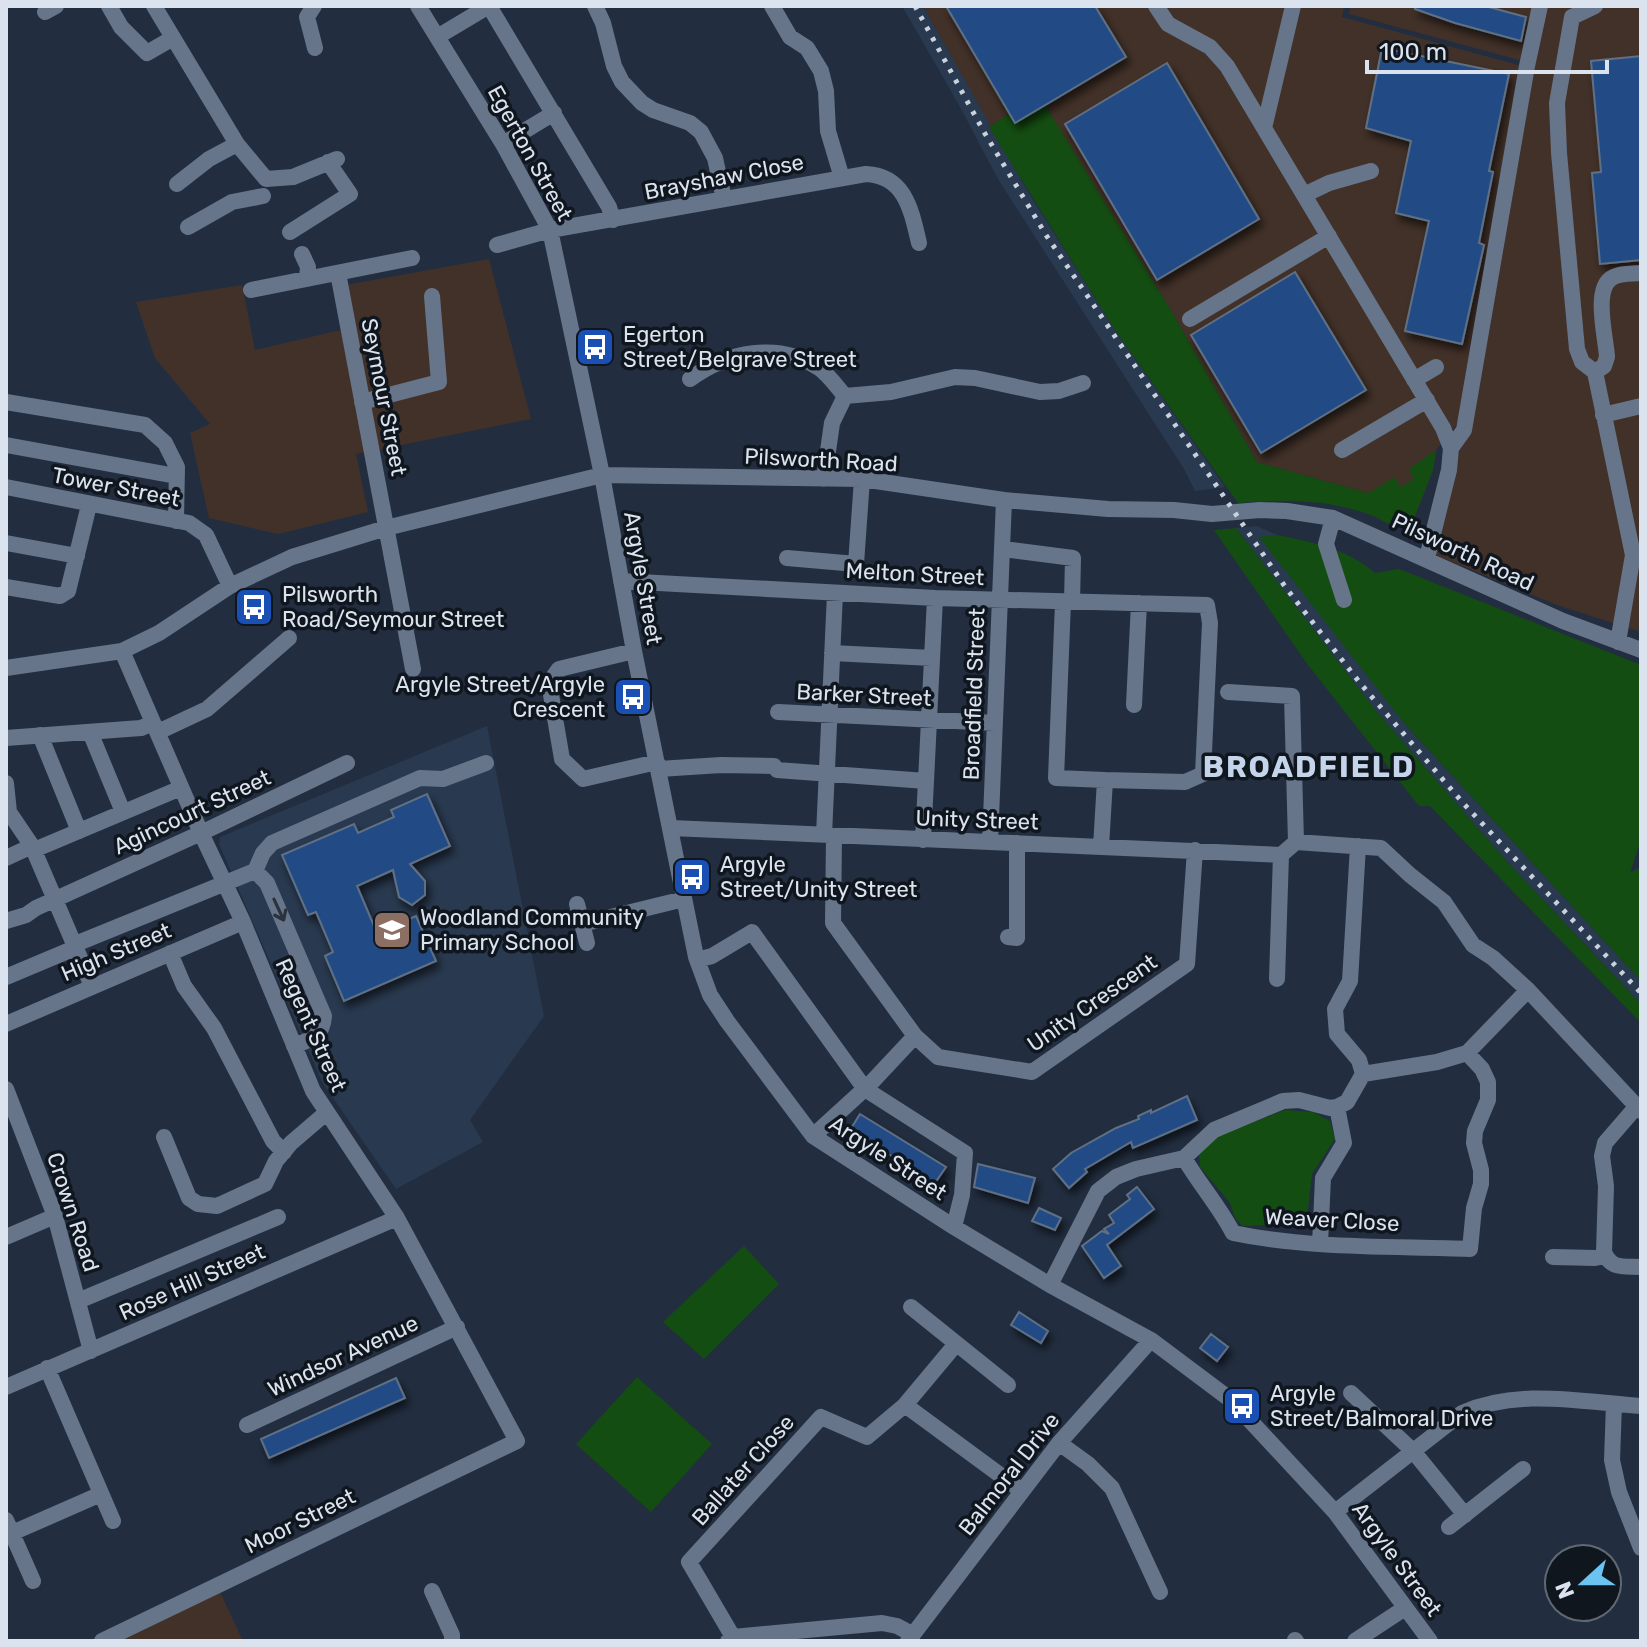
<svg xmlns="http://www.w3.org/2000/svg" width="1647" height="1647" font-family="Rubik,sans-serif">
<defs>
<filter id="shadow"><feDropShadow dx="3.5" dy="6" stdDeviation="4" flood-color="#0009"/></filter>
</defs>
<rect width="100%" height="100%" fill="#222e40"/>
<path fill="#423128" d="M923 6H1344L1342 17 1522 66 1461 419 1436 450 1433 470 1413 521 1368 493 1257 462 1172 312 1039 96 989 127Z
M1350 6H1536L1523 61 1349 14Z
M1545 6H1641V632L1557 605 1433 554 1458 453 1467 439Z
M489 259 531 419 356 454 368 512 278 534 209 518 190 433 210 424 155 358 136 302 242 285 255 350 341 330 335 287Z
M220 1592 243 1641H118Z"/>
<path fill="#29394f" d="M902 6H923L1027 190 1115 330 1225 487 1195 491 1184 469 998 179 959 105Z
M1257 526 1277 535 1404 723 1641 981V1004L1511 866 1376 711 1236 528Z
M487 726 544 1016 470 1120 483 1142 396 1189 322 1082 219 844 220 837Z"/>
<path fill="#144d11" d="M1039 95 1172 312 1257 462 1368 493 1395 477 1400 487 1414 479 1409 469 1436 450 1433 470 1413 521C1397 535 1384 519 1368 514 1325 499 1282 499 1238 503L1115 330 989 127Z
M1236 528 1376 711 1511 866 1641 1004V1023L1430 806H1419L1308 665 1214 530Z
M1277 535C1312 542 1348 549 1375 573L1399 569 1641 665V839L1630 873 1638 868 1641 872V981L1404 723 1259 537Z
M1285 1110 1313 1112 1330 1121 1335 1139 1312 1174 1307 1218 1300 1224 1242 1226 1235 1218 1230 1203 1200 1167 1199 1154 1216 1136Z
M744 1246 779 1284 704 1359 663 1322Z
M637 1377 712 1444 651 1512 576 1444Z"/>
<path fill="#214c86" stroke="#617084" stroke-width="2" filter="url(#shadow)" d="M946 6H1095L1126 57 1015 123Z
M1415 6H1485L1526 17 1521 41 1455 23 1415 9Z
M1382 48 1509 74 1489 171 1493 172 1479 243 1484 245 1462 344 1405 331 1429 221 1396 213 1411 141 1366 128Z
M1641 56V260L1600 264 1592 173 1601 172 1591 61Z
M1167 63 1259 219 1157 280 1065 124Z
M1295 272 1366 390 1261 453 1191 335Z
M427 794 450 846 410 864 425 881V895L412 905 399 897 393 870 357 886 377 933 416 916 436 961 344 1001 325 956 333 952 316 912 308 915 282 855 354 824 358 833 394 817 391 810Z
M1187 1096 1197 1120 1133 1148 1131 1142 1085 1169 1087 1172 1069 1188 1053 1169 1071 1153 1116 1128 1139 1119 1138 1116 1151 1110V1113Z
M860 1114 946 1167 935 1183 850 1130Z
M978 1164 1035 1178 1028 1203 974 1187Z
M1137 1187 1154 1209 1107 1245 1121 1266 1104 1278 1082 1246 1102 1231 1109 1234 1104 1229 1114 1223 1109 1215 1130 1199 1127 1195Z
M1039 1208 1061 1218 1055 1230 1032 1221Z
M1019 1312 1048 1331 1041 1343 1011 1325Z
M1211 1334 1228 1347 1217 1361 1200 1348Z
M396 1378 405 1398 269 1458 261 1439Z"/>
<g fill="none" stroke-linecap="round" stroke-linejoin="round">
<path stroke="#67758a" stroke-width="16" d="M109 6 121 27 147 53 173 38
M154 6 237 144 266 179 293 177 337 159
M314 6 307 17 315 48
M418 6 503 144 550 230 602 475 634 651 696 957 710 995 727 1021 813 1136 954 1227 1050 1285 1151 1340 1231 1400 1335 1512 1430 1641
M595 6 603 23 614 66 622 82 642 103 653 110 690 123 701 132 715 158 724 199
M772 6 790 37 807 48 821 71 826 91 828 131 842 178
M1156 6 1168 24 1210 47 1227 66 1443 428 1451 448 1449 470 1427 558
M1595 6 1572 17 1557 103 1559 153 1577 349 1582 362 1595 372 1633 555 1618 642
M45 12 56 6
M437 37 489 6 609 207 613 220
M1264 128 1293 6
M503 144 554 113
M177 184 209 159 237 144
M1304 195 1329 183 1371 171
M188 227 232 202 263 196
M290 232 350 194 328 162
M497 245 550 230 866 174C905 176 911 209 919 243
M302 254 308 267 307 279
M338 273 413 669
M251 290 412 258
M1190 319 1329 236
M1595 372 1604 366 1607 357C1606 337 1591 283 1616 276 1623 273 1633 274 1641 273
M690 379C727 352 778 341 819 368 829 375 837 387 845 396
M1414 380 1436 367
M845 396 891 392 955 377 975 378 1040 392 1059 391 1083 383
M6 402 145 425 165 443 177 467 176 521
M362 402 439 382 432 296
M1603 415 1641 406
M6 445 176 476
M1451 448 1464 430 1527 66 1540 6
M1342 450 1427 400
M824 479 832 423 845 396
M6 487 189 523 206 535 230 586
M1333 518 1326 544 1344 600
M6 543 77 556
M1003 549 1073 558 1072 602
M787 558 856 564 862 479
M621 581 935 598 1207 605 1210 623 1203 774 1185 782 1105 780
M6 587 60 596 68 591 89 505
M1063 602 1056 778 1105 780 1101 847
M634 651 559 669 549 683 562 759 583 779 657 762
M832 653 932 658
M6 668 122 651 159 633 230 586 292 557 386 528 602 475 862 479 1004 500 1108 509 1174 510 1212 514 1260 510 1287 511 1333 518 1563 621 1641 650
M1228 692 1292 696 1296 842
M1134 705 1139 603
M778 712 995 723
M90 732 123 812
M158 732 207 709 289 638
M40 735 79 831
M6 738 141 728 153 723
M659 769 721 765 774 766 777 770 926 781 923 840
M926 781 935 598
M6 783 9 812 32 846 92 986
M671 828 1281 855
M824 835 835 593
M834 836 833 923 915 1036 938 1057 1032 1072 1187 964 1195 850
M990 842 1004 500
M34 850 181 788
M6 858 32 846
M255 871 263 853 272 843 420 778 443 779 486 763
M577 904 587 943
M6 921 26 915 36 908 201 833 347 763
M582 924 684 899
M1008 937 1017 938V843
M73 945 255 871 267 883 324 1016C323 1036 310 1040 294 1046
M170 953 184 986 214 1028 273 1141 284 1152
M697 960 712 956 752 932 865 1089 965 1153 962 1195 954 1227
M6 977 75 948
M1277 979 1281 855 1296 842 1381 848 1410 875 1444 902 1473 945 1493 958 1528 990 1641 1111
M6 1024 243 922
M1363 1074 1437 1062 1467 1053 1528 990
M6 1089 55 1216 91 1351
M1637 1106 1605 1143 1602 1156 1606 1186 1604 1252C1611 1270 1624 1266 1641 1267
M813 1136 870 1084 915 1036
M164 1137 189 1198 198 1204 217 1206 265 1184 276 1161 291 1143 326 1113
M1184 1158C1200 1185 1219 1206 1233 1233 1310 1249 1392 1246 1470 1249L1474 1208 1481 1184V1170L1474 1143 1475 1131 1488 1100V1082L1482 1069 1467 1053
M6 1237 55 1216
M1320 1244 1323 1178 1344 1143 1337 1107
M1553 1257 1595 1258 1605 1256
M1050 1285 1098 1191 1116 1177 1136 1169 1184 1158 1214 1130 1283 1101 1299 1100 1330 1108 1337 1107 1347 1102 1363 1074 1359 1060 1337 1034 1335 1009 1350 981 1358 846
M78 1301 278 1217
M911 1307 1008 1385
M47 1368 113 1521
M6 1387 397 1218
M1351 1393 1413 1451 1465 1515
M1614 1404 1612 1460 1619 1492 1641 1548
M905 1405 956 1344
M247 1425 457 1327
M1059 1443 1088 1464 1112 1488 1160 1592
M1335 1512 1462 1413C1518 1388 1582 1402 1641 1406
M6 1520 33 1581
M1449 1527 1523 1469
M12 1533 101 1494
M432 1591 452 1635V1641
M733 1637 689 1562 821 1417 867 1437 905 1405 1022 1491
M1295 1640 1296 1641
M102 1641 517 1441 397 1218 313 1091 243 922 201 833 122 651
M728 1641 733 1637 882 1623 897 1626 912 1634
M908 1641 1059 1443 1151 1340
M1355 1641 1405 1608"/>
<path stroke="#c8d1dd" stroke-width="5" stroke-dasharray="4 8" stroke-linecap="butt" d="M915 6 984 132 1046 235 1286 588 1360 683 1463 803 1641 993"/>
</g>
<defs><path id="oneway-shaft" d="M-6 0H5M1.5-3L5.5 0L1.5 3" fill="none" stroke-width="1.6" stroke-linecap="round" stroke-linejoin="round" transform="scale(2)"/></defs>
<use stroke="#2a323e" href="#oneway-shaft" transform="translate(279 910) rotate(65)"/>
<defs>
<g id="bus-square" transform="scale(2)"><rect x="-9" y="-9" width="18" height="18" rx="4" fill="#1a4fb4" stroke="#10161e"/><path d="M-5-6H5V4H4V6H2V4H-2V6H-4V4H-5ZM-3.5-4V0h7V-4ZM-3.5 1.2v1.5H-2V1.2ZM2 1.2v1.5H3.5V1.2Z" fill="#fff"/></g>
<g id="school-square" transform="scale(2)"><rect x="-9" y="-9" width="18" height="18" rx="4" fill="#8d6e63" stroke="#10161e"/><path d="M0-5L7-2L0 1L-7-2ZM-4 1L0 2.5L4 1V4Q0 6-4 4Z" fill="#fff"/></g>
</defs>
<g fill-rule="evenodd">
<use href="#bus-square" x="595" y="347"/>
<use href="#bus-square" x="254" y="607"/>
<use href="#bus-square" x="633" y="697"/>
<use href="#bus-square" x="692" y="877"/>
<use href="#school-square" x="392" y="930"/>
<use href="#bus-square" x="1242" y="1406"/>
</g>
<g text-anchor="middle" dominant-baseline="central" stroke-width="7" stroke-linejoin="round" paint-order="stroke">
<g font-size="22" fill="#dbe3ef" stroke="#10161e">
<text transform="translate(530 153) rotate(61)">Egerton Street</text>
<text transform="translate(724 177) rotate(-11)">Brayshaw Close</text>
<text transform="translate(384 397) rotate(79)">Seymour Street</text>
<text transform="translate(821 460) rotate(3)">Pilsworth Road</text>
<text transform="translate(116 487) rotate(11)">Tower Street</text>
<text transform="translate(1463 552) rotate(25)">Pilsworth Road</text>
<text transform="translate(915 574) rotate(3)">Melton Street</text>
<text transform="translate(643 578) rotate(80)">Argyle Street</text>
<text transform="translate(974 694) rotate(-88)">Broadfield Street</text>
<text transform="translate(864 695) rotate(3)">Barker Street</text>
<text transform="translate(192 812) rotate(-25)">Agincourt Street</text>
<text transform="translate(977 820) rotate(2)">Unity Street</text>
<text transform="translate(116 952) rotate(-23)">High Street</text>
<text transform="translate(1092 1003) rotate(-35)">Unity Crescent</text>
<text transform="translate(311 1025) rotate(66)">Regent Street</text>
<text transform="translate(888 1158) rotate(33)">Argyle Street</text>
<text transform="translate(73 1212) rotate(72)">Crown Road</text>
<text transform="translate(1332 1220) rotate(3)">Weaver Close</text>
<text transform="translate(192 1282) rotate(-24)">Rose Hill Street</text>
<text transform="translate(343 1356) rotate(-25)">Windsor Avenue</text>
<text transform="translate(743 1470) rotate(-48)">Ballater Close</text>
<text transform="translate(1009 1474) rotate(-52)">Balmoral Drive</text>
<text transform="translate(300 1521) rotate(-26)">Moor Street</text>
<text transform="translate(1397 1559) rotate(54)">Argyle Street</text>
</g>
<g font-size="22" fill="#dbe3ef" stroke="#10161e" text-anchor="start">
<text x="623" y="334">Egerton<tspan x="623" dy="25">Street/Belgrave Street</tspan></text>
<text x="282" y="594">Pilsworth<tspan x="282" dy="25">Road/Seymour Street</tspan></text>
<text x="605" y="684" text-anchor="end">Argyle Street/Argyle<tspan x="605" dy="25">Crescent</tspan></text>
<text x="720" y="864">Argyle<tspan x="720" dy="25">Street/Unity Street</tspan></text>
<text x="420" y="917">Woodland Community<tspan x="420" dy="25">Primary School</tspan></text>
<text x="1270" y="1393">Argyle<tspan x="1270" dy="25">Street/Balmoral Drive</tspan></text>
</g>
<g font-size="30" font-weight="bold" letter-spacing="2" fill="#c4d4eb" stroke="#10161e">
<text x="1309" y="767">BROADFIELD</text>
</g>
</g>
<rect width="1647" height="1647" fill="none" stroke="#dbe3ef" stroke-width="16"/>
<g transform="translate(1583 1583) rotate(249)"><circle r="38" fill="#10161e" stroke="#616872" stroke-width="2"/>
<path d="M0-6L14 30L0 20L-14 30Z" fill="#6ac3f1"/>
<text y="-12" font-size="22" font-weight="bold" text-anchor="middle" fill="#dbe3ef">N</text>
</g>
<path d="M1367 60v12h240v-12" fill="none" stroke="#dbe3ef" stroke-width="4"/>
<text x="1379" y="60" font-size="24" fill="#dbe3ef" stroke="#10161e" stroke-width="6" paint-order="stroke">100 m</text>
</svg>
